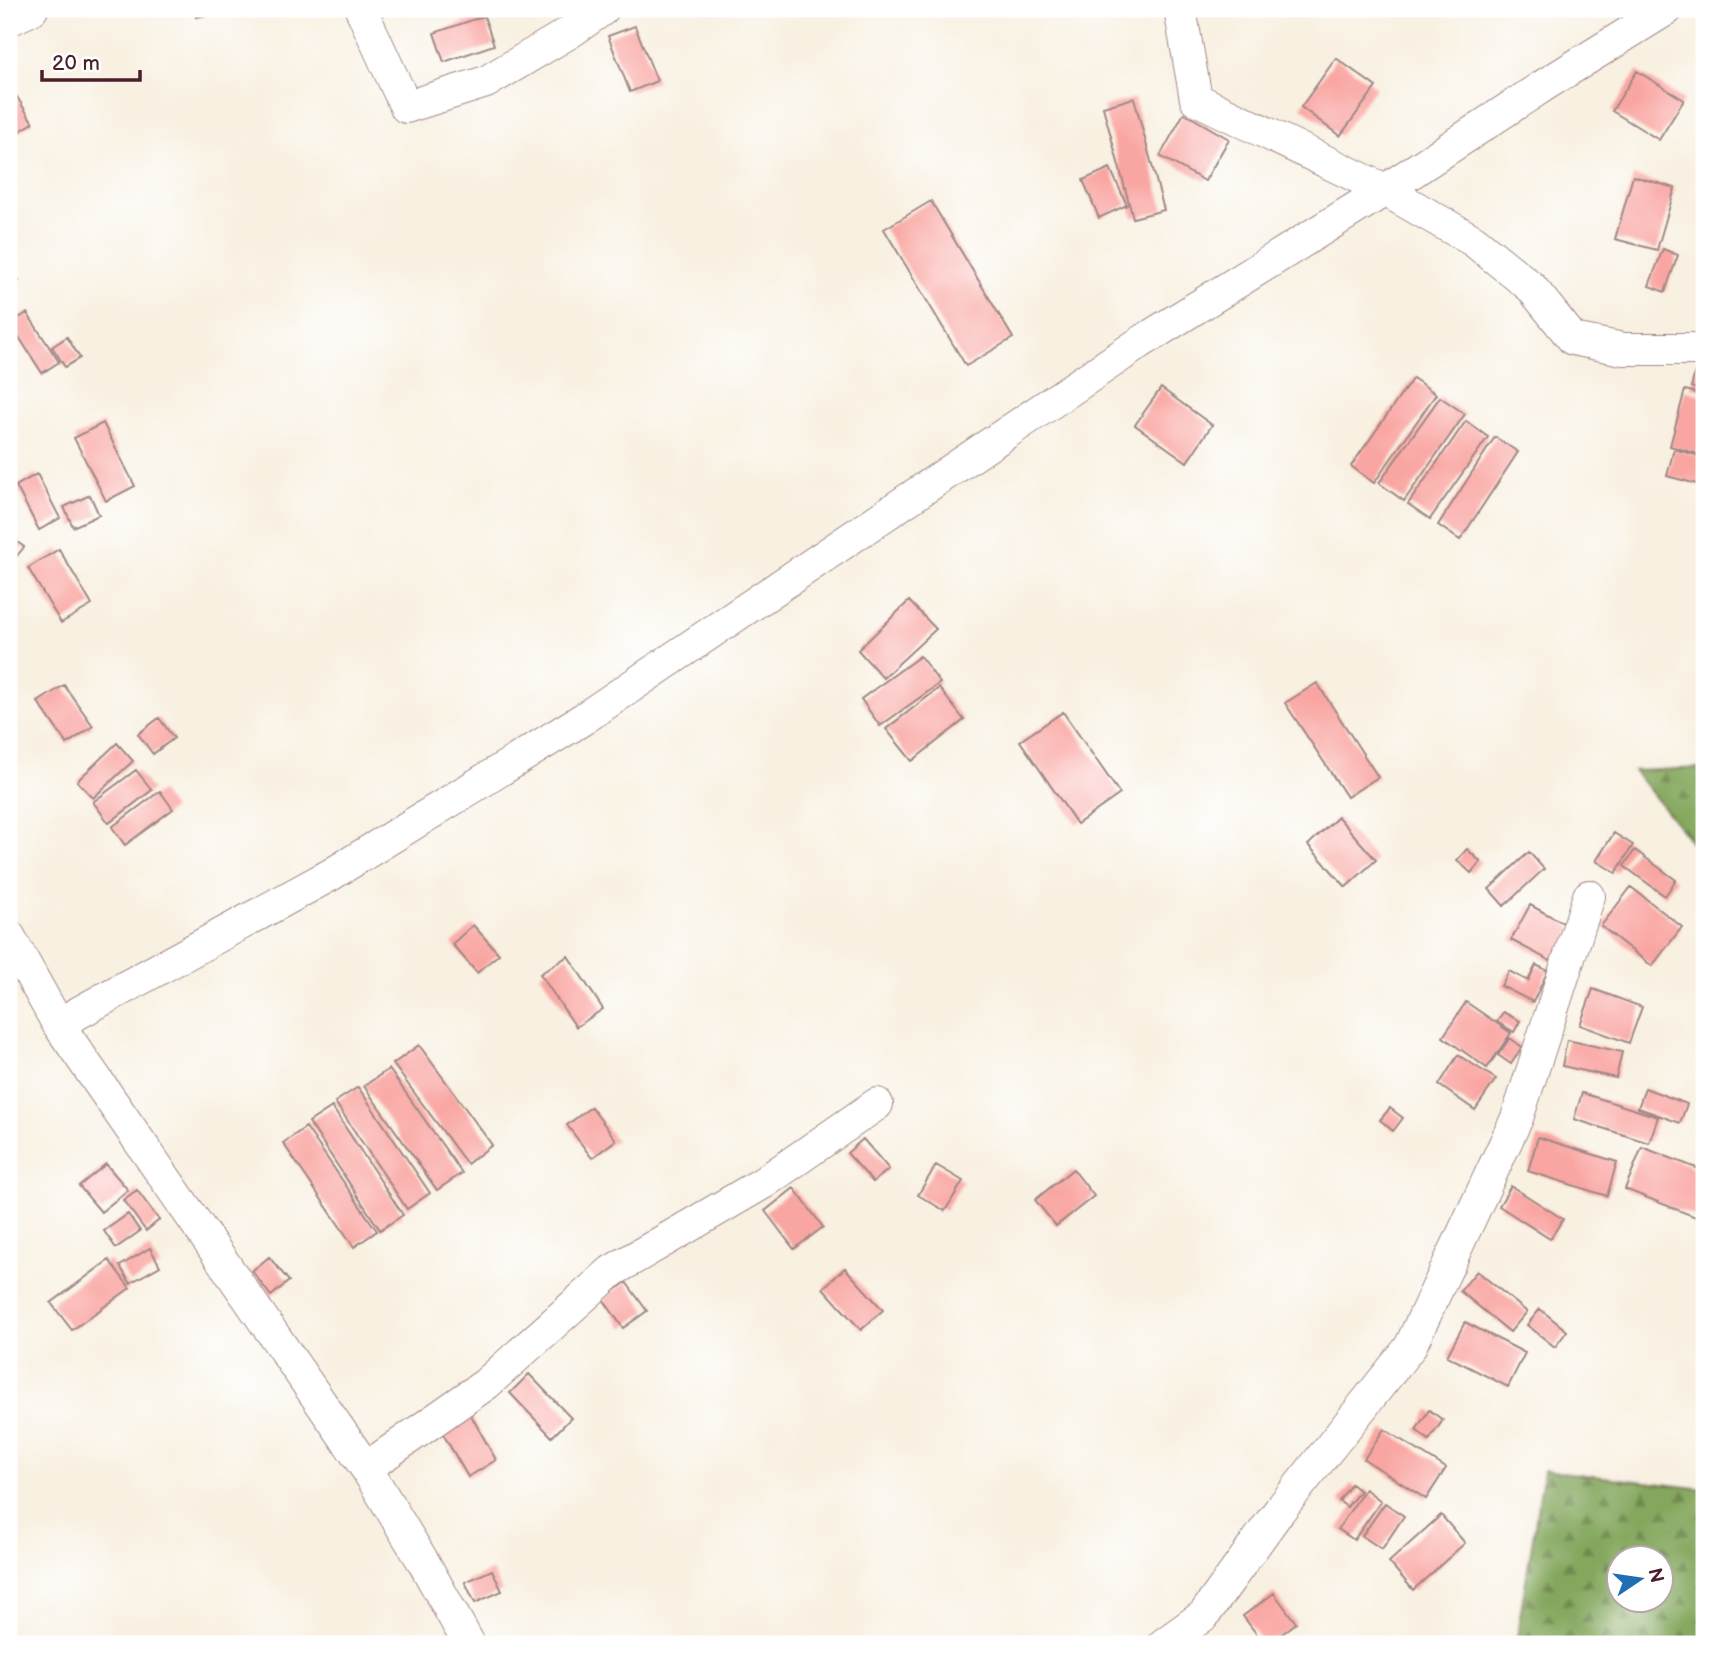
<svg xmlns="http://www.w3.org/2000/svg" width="1713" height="1653" font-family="'Balsamiq Sans',sans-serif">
<defs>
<pattern id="forest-firs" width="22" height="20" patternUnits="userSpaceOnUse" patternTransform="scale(1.75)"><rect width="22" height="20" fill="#84a75d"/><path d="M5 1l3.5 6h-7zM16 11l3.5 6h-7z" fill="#6e874d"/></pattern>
</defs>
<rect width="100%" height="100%" fill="#fff"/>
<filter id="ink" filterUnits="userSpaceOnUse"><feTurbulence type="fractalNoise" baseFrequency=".0143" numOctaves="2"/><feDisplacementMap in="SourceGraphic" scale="14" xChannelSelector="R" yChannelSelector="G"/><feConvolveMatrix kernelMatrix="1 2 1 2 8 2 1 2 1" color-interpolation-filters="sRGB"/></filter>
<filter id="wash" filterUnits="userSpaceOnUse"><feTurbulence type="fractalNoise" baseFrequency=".00686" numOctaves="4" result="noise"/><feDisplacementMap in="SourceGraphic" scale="28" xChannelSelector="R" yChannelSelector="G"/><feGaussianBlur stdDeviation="1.57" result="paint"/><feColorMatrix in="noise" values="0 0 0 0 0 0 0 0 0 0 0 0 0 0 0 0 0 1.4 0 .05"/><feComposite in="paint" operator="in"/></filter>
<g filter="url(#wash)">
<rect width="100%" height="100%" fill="#f8f0e0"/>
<path fill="url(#forest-firs)" stroke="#676344" stroke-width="2" fill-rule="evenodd" d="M1704 768V858L1634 771Z
M1544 1470 1704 1489V1644H1519L1518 1629ZM1618 1558H1660V1600H1618Z"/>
<g id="blocks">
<path fill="#f9a6a2" d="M195 9H225V11L196 17Z
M484 16 494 45 444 62 434 33Z
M635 26 657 81 630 92 608 36Z
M1336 58 1376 87 1340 136 1301 107Z
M1637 71 1684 100 1659 140 1612 111Z
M9 84 33 123 9 138Z
M1134 98 1164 210 1133 218 1103 107Z
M1184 113 1229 139 1205 181 1160 156Z
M1110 168 1127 205 1099 218 1083 180Z
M1633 176 1675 188 1657 250 1615 239Z
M931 201 1013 338 966 366 884 229Z
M1663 249 1678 255 1665 292 1649 286Z
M9 263 19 281 9 287Z
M27 313 59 362 42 373 10 323Z
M67 337 80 358 65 367 52 347Z
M1699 358 1704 360V391L1691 387Z
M1413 378 1436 394 1374 483 1351 466Z
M1161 388 1212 425 1187 462 1135 425Z
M1685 390 1704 395V456L1670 446Z
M1440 397 1465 414 1404 501 1379 483Z
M1466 421 1488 437 1430 519 1408 504Z
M103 423 135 486 106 501 74 438Z
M1495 437 1518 452 1460 540 1438 525Z
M1674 449 1704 457V486L1667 476Z
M37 474 60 518 39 530 16 486Z
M90 495 99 515 73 527 64 507Z
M9 536 24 547 12 562 9 560Z
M59 549 92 605 61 623 28 568Z
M909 601 936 629 883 678 858 650Z
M920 656 940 683 880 726 861 699Z
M1317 683 1378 777 1347 797 1285 703Z
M64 685 93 726 67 744 38 702Z
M939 688 964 720 912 761 886 729Z
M1063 712 1120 794 1077 824 1020 741Z
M159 718 174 738 153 754 138 734Z
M117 743 133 761 93 798 77 781Z
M136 770 152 790 109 823 93 802Z
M160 791 173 809 125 845 112 827Z
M1338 817 1376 860 1346 887 1308 845Z
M1614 833 1633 845 1616 873 1596 861Z
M1467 849 1481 862 1471 873 1457 860Z
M1635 850 1676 880 1665 896 1624 866Z
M1529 852 1544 869 1504 906 1489 889Z
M1631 887 1682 927 1652 966 1601 926Z
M1530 905 1573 928 1554 963 1511 940Z
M473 925 499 954 477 973 452 944Z
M568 956 603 1009 576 1027 540 974Z
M1536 965 1548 971 1533 1002 1501 986 1509 971 1528 981Z
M1593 989 1642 1007 1629 1043 1580 1025Z
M1466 1002 1511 1033 1487 1068 1443 1037Z
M1503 1012 1520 1021 1514 1032 1497 1022Z
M1510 1038 1522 1047 1511 1064 1498 1055Z
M1567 1040 1622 1052 1616 1078 1562 1066Z
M419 1045 492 1145 467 1164 393 1064Z
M1458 1055 1496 1079 1475 1110 1439 1085Z
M389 1069 462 1173 437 1190 364 1086Z
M358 1087 430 1193 407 1209 335 1102Z
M1645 1088 1687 1104 1680 1123 1638 1108Z
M1582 1093 1658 1117 1649 1143 1574 1119Z
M332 1107 403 1215 380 1230 309 1122Z
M591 1107 616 1140 592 1158 567 1125Z
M1390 1108 1403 1118 1393 1131 1380 1120Z
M306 1127 377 1231 354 1247 283 1143Z
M1538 1137 1617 1162 1607 1196 1528 1171Z
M863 1139 889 1169 873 1182 847 1153Z
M1642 1147 1704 1171V1201L1698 1218 1625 1189Z
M106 1164 128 1190 101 1212 79 1186Z
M936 1165 963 1181 945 1211 918 1195Z
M1073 1169 1094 1196 1056 1226 1035 1200Z
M1511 1186 1563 1219 1550 1239 1499 1206Z
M794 1188 823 1227 794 1249 765 1211Z
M137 1190 159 1220 146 1231 123 1200Z
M128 1214 140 1231 116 1248 104 1231Z
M150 1248 160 1266 130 1283 120 1266Z
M269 1257 289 1281 271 1296 252 1271Z
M109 1260 130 1288 72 1330 51 1303Z
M845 1268 883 1310 861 1330 823 1288Z
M1477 1271 1527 1312 1510 1332 1460 1291Z
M626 1282 647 1311 623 1328 603 1299Z
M1540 1309 1567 1331 1555 1347 1527 1325Z
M1465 1322 1525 1353 1508 1387 1447 1356Z
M529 1374 571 1418 552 1437 510 1393Z
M468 1410 496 1460 468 1477 439 1427Z
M1429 1410 1443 1420 1429 1440 1416 1430Z
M1384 1429 1446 1468 1426 1499 1364 1459Z
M1351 1484 1360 1491 1347 1507 1339 1501Z
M1365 1489 1381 1501 1354 1540 1338 1529Z
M1385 1503 1404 1516 1382 1549 1362 1536Z
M1441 1515 1465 1543 1413 1590 1389 1562Z
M492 1570 502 1591 475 1603 465 1582Z
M1274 1593 1296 1623 1269 1644H1264L1243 1616Z"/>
</g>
</g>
<g filter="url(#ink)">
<use href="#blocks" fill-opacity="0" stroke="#a18886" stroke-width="2"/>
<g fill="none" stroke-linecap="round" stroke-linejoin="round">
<g stroke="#a18886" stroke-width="34">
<path id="minor" d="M361 9 406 107 486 82 570 32 603 9
M1180 9 1196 99 1385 190 1474 241 1531 287 1573 339 1623 349H1704
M9 20 32 9
M9 936 58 1024 366 1468 424 1563 469 1644
M58 1024 332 874 583 719 1141 342 1385 190 1546 84 1667 9
M366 1468 486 1384 612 1271 763 1183 877 1104
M1164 1644 1204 1615 1279 1511 1410 1347 1517 1118 1589 896"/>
</g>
<use href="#minor" stroke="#fff" stroke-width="32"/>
</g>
</g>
<rect width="1713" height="1653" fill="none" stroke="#fff" stroke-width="35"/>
<g transform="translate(1640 1579) rotate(77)"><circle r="33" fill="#ffffff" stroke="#b7a5aa" stroke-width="2"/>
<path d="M0-5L12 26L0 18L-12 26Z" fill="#1f6fb2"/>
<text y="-10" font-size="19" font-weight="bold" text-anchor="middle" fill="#4a1f2b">N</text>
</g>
<path d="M42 70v10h98v-10" fill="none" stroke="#4a1f2b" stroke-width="3.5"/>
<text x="52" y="70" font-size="21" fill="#4a1f2b" stroke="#ffffff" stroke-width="5" paint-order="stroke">20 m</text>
</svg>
